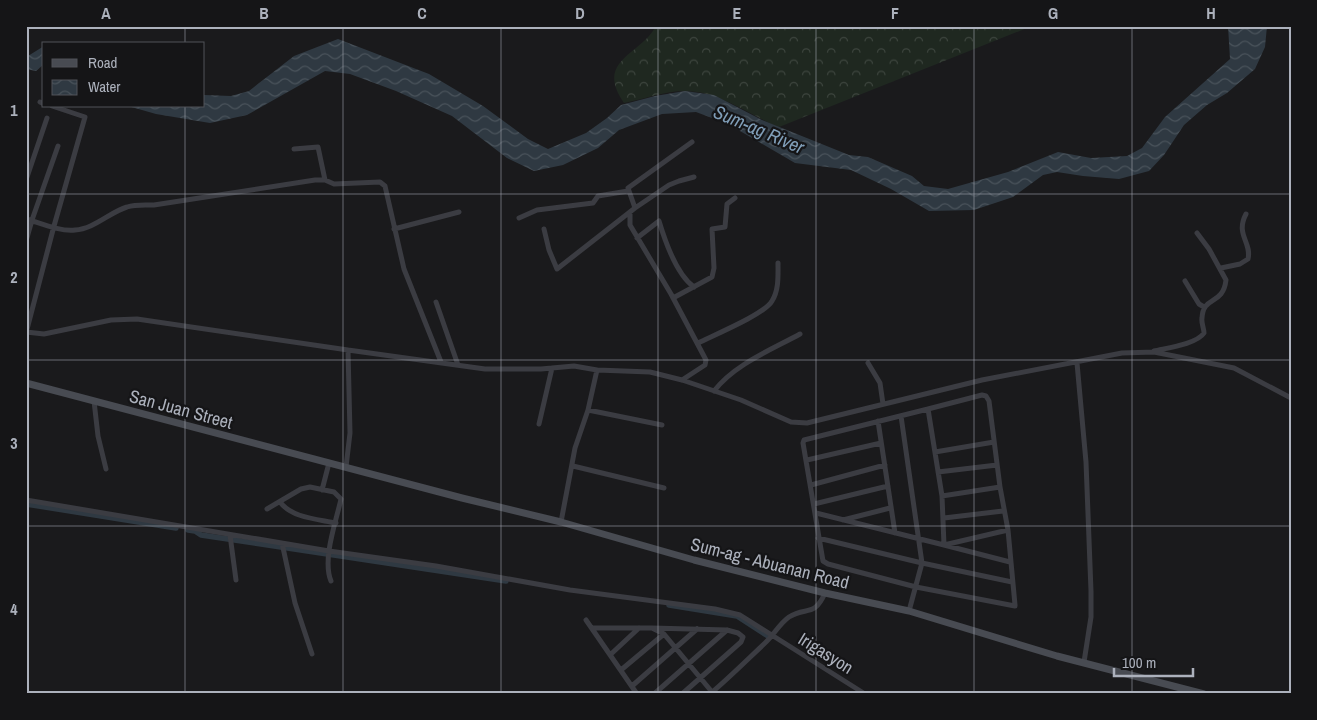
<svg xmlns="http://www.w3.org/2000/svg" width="1317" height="720" font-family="'Archivo Narrow',sans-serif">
<defs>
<pattern id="forest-crowns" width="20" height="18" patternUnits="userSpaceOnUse" patternTransform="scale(1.25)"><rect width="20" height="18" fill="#1f2820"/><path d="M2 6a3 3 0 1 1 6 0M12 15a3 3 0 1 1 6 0" fill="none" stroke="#3d453e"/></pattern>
<pattern id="water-waves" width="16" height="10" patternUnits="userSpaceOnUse" patternTransform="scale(1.25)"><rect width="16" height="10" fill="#2f3942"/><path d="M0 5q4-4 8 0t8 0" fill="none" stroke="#4a535b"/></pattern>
</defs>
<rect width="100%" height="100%" fill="#1a1a1c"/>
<path fill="url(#forest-crowns)" d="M656 26H1032L779 127C749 115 719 91 685 91 665 91 644 99 624 103 594 60 641 55 656 26Z"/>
<path fill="url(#water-waves)" d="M1228 26H1267L1265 47 1255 69 1227 93 1207 105 1184 125 1164 155 1149 171 1119 179 1083 176 1057 172 1043 175 1013 197 974 210 929 211 891 189 851 170 795 163 728 124 696 112 662 114 619 130 598 148 563 165 534 171 507 158 452 116 396 91 350 74 325 71 247 115 210 123 156 114 128 106H204V95L231 96 249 91 294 56 338 39 429 74 483 106 528 139 548 149 586 133 607 118 621 105 655 96 685 91 714 95 762 120 849 155 868 157 912 176 924 186 948 189 1008 172 1058 152 1091 158 1127 156 1142 148 1165 117 1230 59Z
M44 46V64L36 71 26 69V55L28 56Z"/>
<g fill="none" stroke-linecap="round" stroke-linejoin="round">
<path stroke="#2f3942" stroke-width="5.5" d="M26 504 176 528
M188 530 195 531 201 535 506 581
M669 605 737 616 768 636"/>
<path stroke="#3b3c42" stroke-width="5" d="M40 102 44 104
M294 149 318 147 325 180
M26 180 47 118
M635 208 628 188 692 142
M630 214V225L671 294 706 360 705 365 682 380
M519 218 537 210 593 203 598 196 628 191
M26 219C40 223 61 232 75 230 94 229 110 212 127 207 136 204 146 205 154 205L315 180H325L334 184 380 182 385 186 404 269 441 362
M394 229 459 212
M544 229 549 250 557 269 635 208 669 185 679 181 694 177
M637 238 659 221C665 241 677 275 694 287
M26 241 32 220 58 146
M1221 268 1240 264 1248 259C1252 242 1235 235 1246 214
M1185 281 1199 304 1204 307
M673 298 712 277 714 268 712 229 725 227 727 204 735 198
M436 302 458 365
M26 332 44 334 111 320 137 319 348 350 350 433 346 467
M26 333 54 226 85 117 52 106
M698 343C714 335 765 314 772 301 779 290 778 276 778 263
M348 350 485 369H541L574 366 597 370 650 372 682 380 741 400 791 422 807 423 982 380 1122 353 1154 352 1234 368 1291 398
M1154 351C1166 348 1197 344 1204 333 1204 328 1201 323 1202 318 1203 295 1223 306 1226 280L1209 249 1197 233
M868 363 880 383 883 404
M1077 363 1086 462 1091 591V617L1084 662
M714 391C735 364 771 350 800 334
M94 401 98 436 106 469
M928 409 982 395 986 396 989 401 1000 487 1008 530 1015 605V606L916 587 828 564 823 561 803 443 804 440 928 409 942 496 944 545 1010 562
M588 410 662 425
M901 416 922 563 909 611
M878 421 895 533
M539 424 552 368
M935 452 994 442
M807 460 881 443
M573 466 664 488
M938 472 997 465
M811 485 885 465
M322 490 329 463
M942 496 1000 487
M26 500 329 551 436 566 570 590 715 609 740 615 865 694
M280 502C292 518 317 519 336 523
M814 504 888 486
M267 509 301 489 310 487 334 492 341 499C336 522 322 559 331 581
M816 513 944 545 1008 530
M944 518 1003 511
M843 520 890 508
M561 522 575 448 588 410 597 370
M230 535 236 580
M818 538 922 563 1012 582
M282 543 295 603 312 654
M586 620 637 694
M593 628H652L664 634 712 692
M652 628 727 630 738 633 743 637 741 642 682 694
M610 655 639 628
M621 670 664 634
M632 686 697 629
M654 694 727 630
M710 694C729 678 747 660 765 643 774 635 779 624 789 617 806 606 814 618 825 593"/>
<path stroke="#484b52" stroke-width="7" d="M26 383 462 498 561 522 694 560 825 593 909 611 1057 656 1204 694"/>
</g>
<path fill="none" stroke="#acb1bc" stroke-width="1" stroke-opacity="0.55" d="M185 26V44M343 26V694M501 26V694M658 26V694M816 26V694M974 26V694M1132 26V694M185 106V694M26 194H1291M26 360H1291M26 526H1291"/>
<g text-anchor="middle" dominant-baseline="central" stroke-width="4.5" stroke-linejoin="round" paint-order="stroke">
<g font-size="18" fill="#acb1bc" stroke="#151517">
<text transform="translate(181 409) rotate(15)">San Juan Street</text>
<text transform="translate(770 563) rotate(14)">Sum-ag - Abuanan Road</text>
<text transform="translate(826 653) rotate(32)">Irigasyon</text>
</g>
<g font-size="19" font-style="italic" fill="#819fb9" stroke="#151517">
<text transform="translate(759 129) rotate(23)">Sum-ag River</text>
</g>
</g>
<rect width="1317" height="720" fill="none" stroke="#151517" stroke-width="55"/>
<rect x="42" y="42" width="162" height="65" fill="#151517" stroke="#515359"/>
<rect x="52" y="59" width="25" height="8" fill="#484b52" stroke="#515359"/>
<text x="88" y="68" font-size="15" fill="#acb1bc">Road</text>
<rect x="52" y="80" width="25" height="15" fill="url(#water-waves)" stroke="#515359"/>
<text x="88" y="92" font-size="15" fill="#acb1bc">Water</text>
<path d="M1114 668v8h79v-8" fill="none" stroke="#acb1bc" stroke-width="2.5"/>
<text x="1122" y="668" font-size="15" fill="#acb1bc" stroke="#151517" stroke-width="4" paint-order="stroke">100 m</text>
<rect x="28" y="28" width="1262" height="664" fill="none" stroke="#acb1bc" stroke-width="2"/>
<g font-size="16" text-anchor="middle" font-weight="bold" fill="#acb1bc">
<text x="106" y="19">A</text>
<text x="264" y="19">B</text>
<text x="422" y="19">C</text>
<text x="580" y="19">D</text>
<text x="737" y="19">E</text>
<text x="895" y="19">F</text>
<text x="1053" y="19">G</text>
<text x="1211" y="19">H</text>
<text x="14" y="116">1</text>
<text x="14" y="283">2</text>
<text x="14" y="449">3</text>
<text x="14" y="615">4</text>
</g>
</svg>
